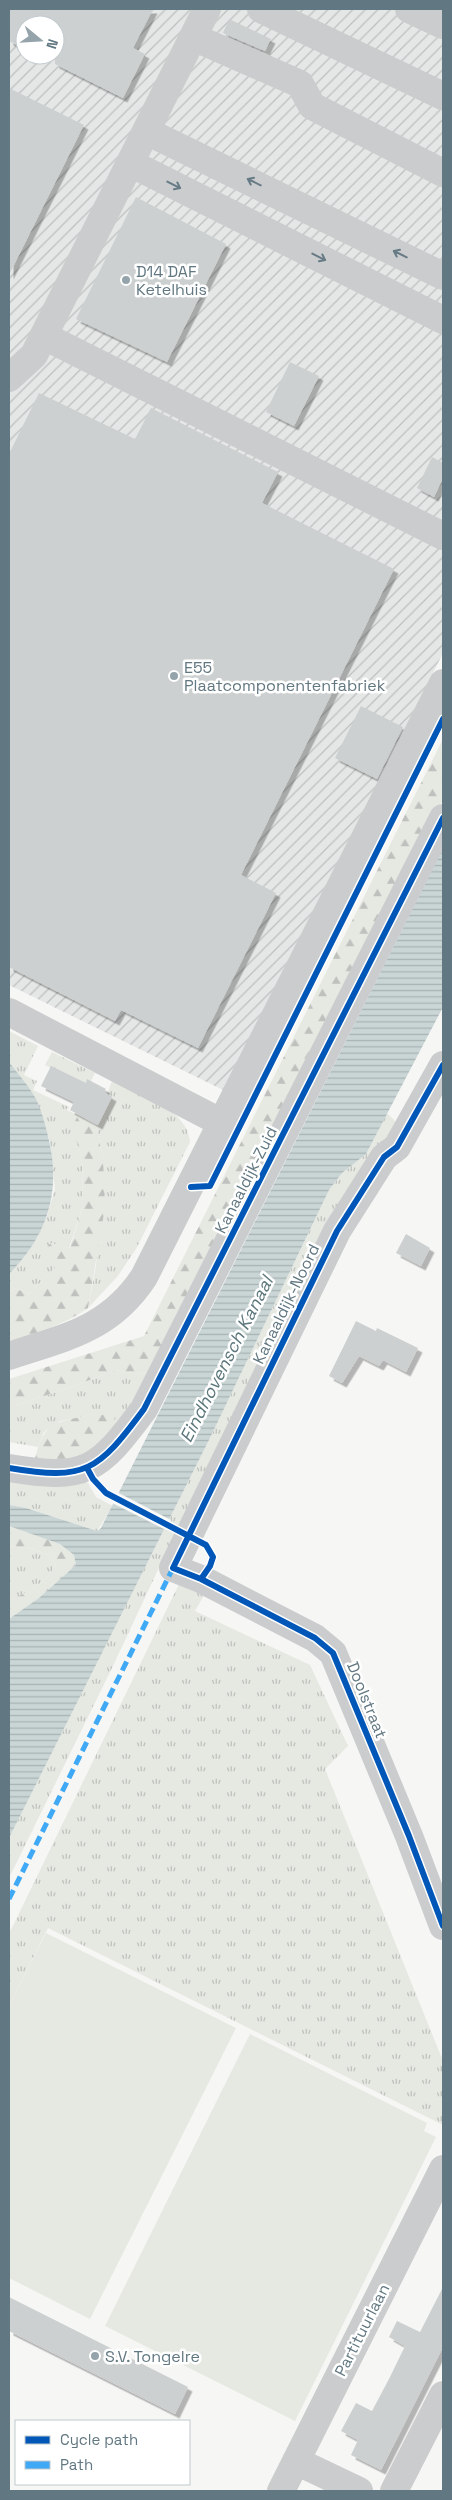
<svg xmlns="http://www.w3.org/2000/svg" width="452" height="2500" font-family="'Space Grotesk',sans-serif">
<defs>
<pattern id="industrial-furrows" width="10" height="10" patternUnits="userSpaceOnUse" patternTransform="scale(1.25)"><rect width="10" height="10" fill="#e5e7e6"/><path d="M-1 1l2-2M0 10L10 0M9 11l2-2" fill="none" stroke="#bdc0c0"/></pattern>
<pattern id="grass-tufts" width="24" height="20" patternUnits="userSpaceOnUse" patternTransform="scale(1.25)"><rect width="24" height="20" fill="#e6e8e2"/><path d="M3 7l-1-3M5 7V3M7 7l1-3M15 17l-1-3M17 17v-4M19 17l1-3" fill="none" stroke="#bec1bd"/></pattern>
<pattern id="forest-firs" width="22" height="20" patternUnits="userSpaceOnUse" patternTransform="scale(1.25)"><rect width="22" height="20" fill="#e6e8e2"/><path d="M5 1l3.5 6h-7zM16 11l3.5 6h-7z" fill="#bec1bd"/></pattern>
<pattern id="water-rules" width="6" height="5" patternUnits="userSpaceOnUse" patternTransform="scale(1.25)"><rect width="6" height="5" fill="#cad5d6"/><path d="M0 2.5h6" fill="none" stroke="#a7b2b3"/></pattern>
<filter id="shadow"><feDropShadow dx="4.5" dy="4.5" stdDeviation="0" flood-color="#0004"/></filter>
</defs>
<rect width="100%" height="100%" fill="#f6f6f5"/>
<path fill="url(#industrial-furrows)" fill-rule="evenodd" d="M9 9H443V653L223 1090 9 985ZM25 25H55V55H25Z"/>
<path fill="url(#grass-tufts)" d="M9 1031 38 1046 24 1075 37 1081 33 1090 69 1107 67 1110 78 1115 73 1128 82 1157 83 1206 69 1248 51 1243 57 1266 29 1294 14 1288 9 1293V1274L39 1234 47 1216 55 1189 50 1142 36 1100 9 1062Z
M52 1052 95 1073 88 1087 45 1065Z
M112 1081C139 1094 188 1109 190 1142L136 1249 117 1277 88 1308 96 1266 103 1158 96 1126 110 1096 107 1094Z
M387 1113 397 1123 179 1525 112 1668 9 1878V1838L208 1442 329 1190 342 1173 366 1154Z
M116 1370 138 1374 157 1373 117 1433 94 1414 61 1421 44 1432 38 1447 9 1442V1407L66 1389Z
M9 1476 83 1481 88 1483 96 1497 113 1506 97 1531 26 1508 9 1505Z
M9 1546 28 1548 50 1555 56 1564C47 1582 28 1594 9 1599Z
M183 1576 207 1590 195 1611 310 1665 348 1746 325 1769 443 2061V2125L48 1928 9 2006V1934Z"/>
<path fill="url(#forest-firs)" d="M443 739V799L157 1373 138 1374 116 1370 66 1389 9 1407V1379L144 1336Z
M78 1115 96 1126 103 1158 105 1207 88 1308C64 1325 36 1333 9 1342V1293L14 1288 29 1294 57 1266 44 1250 51 1243 70 1248 83 1206 82 1157 72 1128Z
M94 1414 114 1416 117 1433 91 1458 34 1465C42 1421 54 1423 94 1414Z
M9 1526 60 1544 74 1555 76 1565 39 1598 9 1619V1599C28 1594 47 1582 56 1564L50 1555 28 1548 9 1546Z"/>
<path fill="#e6e8e2" d="M46 1933 236 2028 90 2319 9 2278V2006Z
M250 2034 427 2123 424 2131 436 2137 295 2421 105 2326Z"/>
<path fill="url(#water-rules)" d="M443 848V1007L366 1154 342 1173 329 1190 208 1442 9 1838V1619L39 1598 76 1565 74 1555 60 1544 9 1526V1505L26 1508 97 1531 101 1528Z
M9 1062C18 1074 29 1086 36 1099 41 1109 44 1121 47 1132 62 1188 50 1232 9 1274Z"/>
<path fill="#f6f6f5" d="M117 1492 171 1520 166 1530 112 1503Z"/>
<path fill="#cdd0d0" filter="url(#shadow)" d="M9 9H153L133 48 145 54 123 98 55 64V25H25V49L9 41Z
M229 19 271 39 265 51 223 33Z
M9 88 84 125 9 275Z
M136 197 226 244 167 362 76 319Z
M290 362 319 376 294 426 266 412Z
M39 393 135 439 151 408 278 472 262 503 394 569 241 875 276 893 198 1048 121 1010 115 1021 9 967V454Z
M432 457 443 463V478L434 497 417 488Z
M361 706 403 727 377 779 335 758Z
M51 1066 86 1083 87 1079 106 1089 104 1092 112 1097 98 1125 70 1110 74 1102 41 1086Z
M406 1234 430 1248 421 1266 396 1253Z
M356 1321 376 1331 377 1328 418 1348 406 1372 383 1360 379 1366 359 1356 342 1383 329 1376Z
M443 2287V2347L381 2470 351 2455 358 2440 341 2431 356 2403 372 2411 390 2377 405 2346 389 2337 397 2321 420 2332Z
M9 2297 188 2387 175 2414 9 2331Z"/>
<g fill="none" stroke-linecap="round" stroke-linejoin="round">
<path stroke="#cbcccd" stroke-width="28" d="M261 9 443 96
M409 9 443 25
M193 37 300 84 312 106 443 173
M146 131 443 276
M130 163 443 320
M44 336 443 536
M9 378 34 355 207 9
M9 1012 222 1123
M443 1065 397 1147 384 1157 337 1231 173 1568 201 1579 315 1638 333 1653 409 1836 443 1926
M9 1356C65 1337 109 1330 144 1277L443 683
M9 1468C86 1481 98 1471 144 1409L443 818
M296 2461 359 2491
M281 2491 443 2169
M394 2491 443 2395"/>
<path stroke="#3fa9f5" stroke-width="5" stroke-dasharray="10 5" stroke-linecap="butt" d="M9 1899 173 1568"/>
<g stroke="#fff" stroke-width="9">
<path id="cycleway" d="M443 1065 397 1147 384 1157 337 1231 173 1568 201 1579 315 1638 333 1653 409 1836 443 1926
M191 1187 210 1186 443 719
M9 1468C86 1481 98 1471 144 1409L443 818
M87 1468 93 1479 106 1493 206 1545 213 1557 210 1566 201 1579"/>
</g>
<use href="#cycleway" stroke="#0057b8" stroke-width="6"/>
</g>
<defs><path id="oneway-shaft" d="M-6 0H5M1.5-3L5.5 0L1.5 3" fill="none" stroke-width="1.6" stroke-linecap="round" stroke-linejoin="round" transform="scale(1.25)"/></defs>
<g stroke="#667b85">
<use href="#oneway-shaft" transform="translate(254 182) rotate(-154)"/>
<use href="#oneway-shaft" transform="translate(174 185) rotate(27)"/>
<use href="#oneway-shaft" transform="translate(400 254) rotate(-154)"/>
<use href="#oneway-shaft" transform="translate(319 257) rotate(27)"/>
</g>
<g fill="#95a3aa" stroke="#fff" stroke-width="2">
<circle cx="126" cy="280" r="5"/>
<circle cx="174" cy="676" r="5"/>
<circle cx="95" cy="2356" r="5"/>
</g>
<g text-anchor="middle" dominant-baseline="central" stroke-width="5" stroke-linejoin="round" paint-order="stroke">
<g font-size="16" fill="#617781" stroke="#fff" text-anchor="start">
<text x="136" y="271">D14 DAF<tspan x="136" dy="18">Ketelhuis</tspan></text>
<text x="184" y="667">E55<tspan x="184" dy="18">Plaatcomponentenfabriek</tspan></text>
<text x="105" y="2356">S.V. Tongelre</text>
</g>
<g font-size="16" fill="#617781" stroke="#fff">
<text transform="translate(246 1180) rotate(-63)">Kanaaldijk-Zuid</text>
<text transform="translate(286 1304) rotate(-64)">Kanaaldijk-Noord</text>
<text transform="translate(367 1700) rotate(68)">Doolstraat</text>
<text transform="translate(362 2330) rotate(-63)">Partituurlaan</text>
</g>
<g font-size="18" font-style="italic" fill="#5c777c" stroke="#fff">
<text transform="translate(226 1359) rotate(-63)">Eindhovensch Kanaal</text>
</g>
</g>
<rect width="452" height="2500" fill="none" stroke="#617781" stroke-width="20"/>
<rect x="15" y="2420" width="175" height="65" fill="#ffffff" stroke="#c0c9cd"/>
<rect x="25" y="2436" width="25" height="8" fill="#0057b8" stroke="#c0c9cd"/>
<text x="60" y="2445" font-size="15" fill="#617781">Cycle path</text>
<rect x="25" y="2461" width="25" height="8" fill="#3fa9f5" stroke="#c0c9cd"/>
<text x="60" y="2470" font-size="15" fill="#617781">Path</text>
<g transform="translate(40 40) rotate(108)"><circle r="24" fill="#ffffff" stroke="#c0c9cd"/>
<path d="M0-4L9 19L0 12L-9 19Z" fill="#95a3aa"/>
<text y="-8" font-size="14" font-weight="bold" text-anchor="middle" fill="#617781">N</text>
</g>
</svg>
